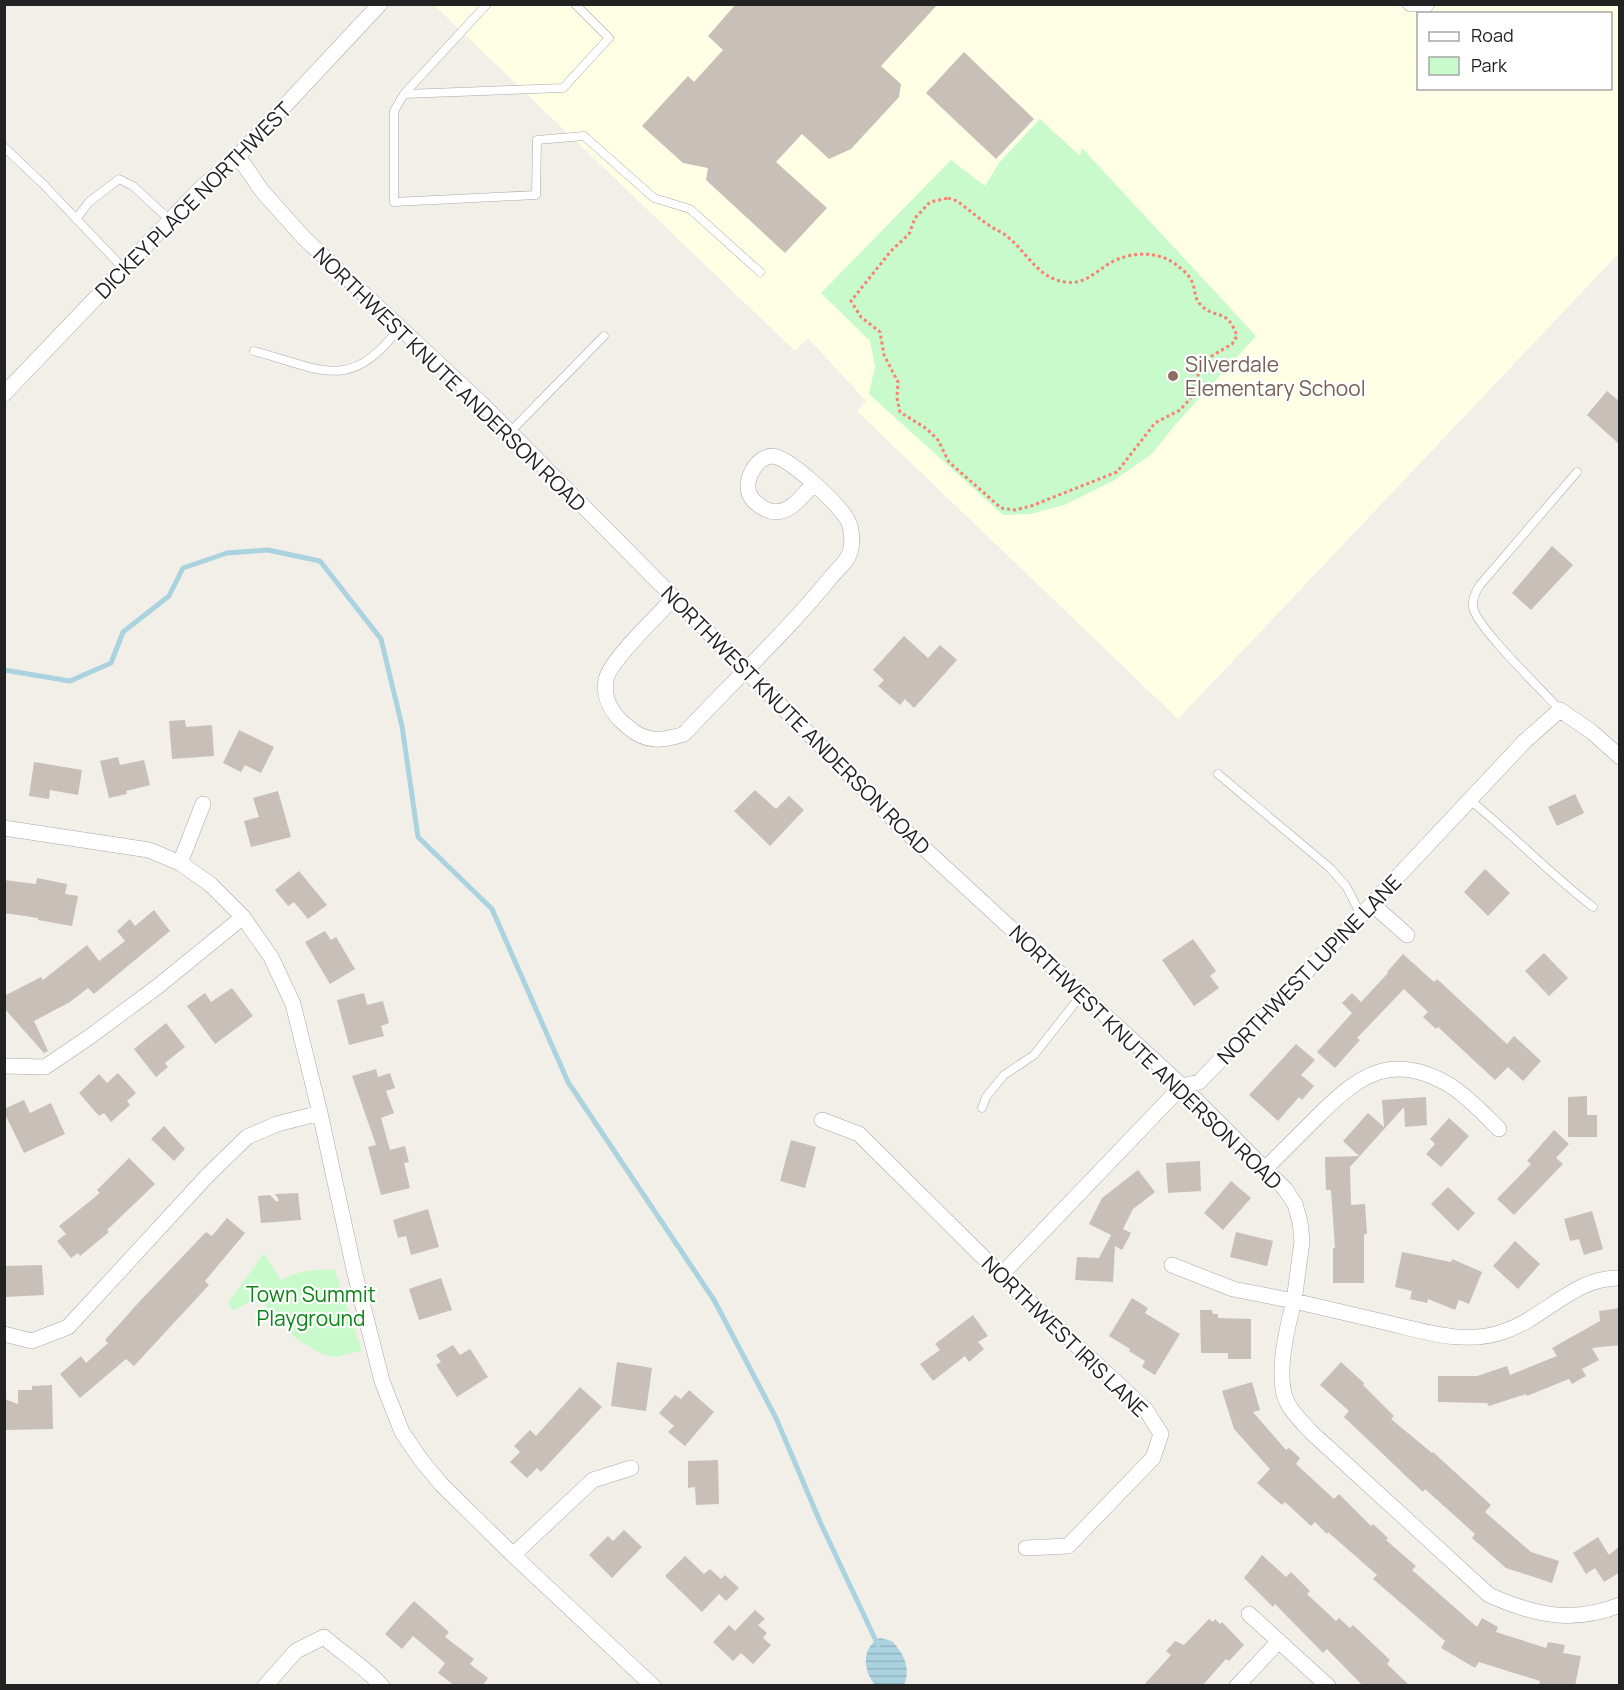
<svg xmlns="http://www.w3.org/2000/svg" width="1624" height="1690" font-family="Manrope,sans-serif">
<defs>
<pattern id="water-rules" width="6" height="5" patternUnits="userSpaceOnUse" patternTransform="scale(1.5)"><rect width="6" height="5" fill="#aad3df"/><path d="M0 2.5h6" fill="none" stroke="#92b5bf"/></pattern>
</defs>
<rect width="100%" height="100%" fill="#f2efe9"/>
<path fill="#ffffe5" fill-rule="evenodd" d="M434 5H1619V253L1178 719 857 411 866 401 808 338 795 351ZM1418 14H1610V88H1418Z"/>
<path fill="#c8facc" d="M1040 119 1080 156 1082 148 1256 336 1175 425 1152 454 1113 481 1064 505 1031 514 1003 515 869 394 875 366 870 341 821 293 951 160 985 186 999 163Z
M264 1253 281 1280C299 1270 315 1269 335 1270L362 1351 335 1357 324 1355 298 1340 275 1319 259 1297 233 1311 228 1303Z"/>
<path fill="url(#water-rules)" d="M880 1638 892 1641C904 1654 911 1668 904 1685H875C863 1671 861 1647 880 1638Z"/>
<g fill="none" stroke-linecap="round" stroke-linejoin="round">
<path stroke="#aad3df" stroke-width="5" d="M4 670 70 681 111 663 123 632 169 596 183 568 227 553 268 550 320 561 381 639 402 726 418 837 492 909 568 1082 714 1300 776 1418 821 1524 878 1645"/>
</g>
<path fill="#c7bfb8" d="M736 4H938L881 66 901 84 899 97 851 149 829 159 802 134 776 162 827 208 785 253 706 180 708 168 683 163 642 126 688 76 694 82 723 50 708 36Z
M964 52 1034 119 996 159 926 93Z
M1607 391 1620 402V445L1587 415Z
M1552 546 1573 565 1531 610 1512 593Z
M904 636 928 658 940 645 957 660 914 708 905 699 900 705 878 686 884 680 873 670Z
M185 720 186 727 212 725 214 756 172 759 169 721Z
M239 730 274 747 261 773 245 765 241 772 223 763Z
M118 757 120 765 144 760 150 785 126 791 127 794 109 798 100 761Z
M34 762 82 770 78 795 50 790 49 799 29 796Z
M755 790 776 809 789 796 804 810 770 846 734 811Z
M278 791 291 837 251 847 244 821 259 817 253 798Z
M1575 794 1584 813 1557 826 1548 807Z
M1485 869 1510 893 1488 916 1464 892Z
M299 871 327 905 308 919 294 902 288 906 275 890Z
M37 878 67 884 65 894 78 896 72 926 38 920V918L4 913V880L36 884Z
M154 910 170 931 94 994 88 988 70 1002 34 1021 48 1051 44 1053 4 1008V996L41 977 43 980 87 945 99 961 125 941 117 931 130 919 135 926Z
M325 931 331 940 336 937 355 969 330 984 305 942Z
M1193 939 1216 971 1210 976 1219 988 1194 1006 1162 960Z
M1544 953 1568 978 1549 996 1525 971Z
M1403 954 1434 982 1437 979 1507 1044 1514 1036 1541 1061 1523 1081 1508 1067 1495 1080 1438 1027 1436 1029 1423 1017 1428 1012 1404 989 1357 1038 1360 1040 1335 1068 1317 1052 1352 1013 1342 1003 1352 993 1361 1002 1388 973 1387 972Z
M232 988 253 1016 215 1044 187 1006 205 993 211 1002Z
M364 993 367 1005 383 1001 389 1023 381 1026 384 1036 349 1045 337 1000Z
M166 1023 185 1047 165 1063 168 1067 156 1077 134 1049Z
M1296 1044 1315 1060 1301 1075 1314 1086 1302 1100 1299 1097 1278 1121 1249 1095Z
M376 1069 378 1077 390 1073 395 1088 386 1091 394 1113 381 1118 390 1150 405 1146 409 1162 404 1163 410 1188 381 1195 368 1147 376 1145 352 1076Z
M118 1073 136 1093 127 1101 130 1105 111 1122 104 1113 99 1116 79 1093 99 1074 107 1083Z
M1587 1096V1115H1597V1137H1568V1097Z
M1426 1097 1427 1125 1405 1127 1404 1107 1350 1167 1351 1205 1365 1204 1367 1234H1364V1283H1333V1248H1335L1331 1190H1326L1325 1157 1359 1156 1343 1141 1368 1113 1384 1127 1382 1100Z
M24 1100 30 1113 51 1103 65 1134 24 1153 4 1112V1109Z
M1449 1118 1469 1136 1441 1167 1426 1154 1435 1144 1430 1139Z
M164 1126 185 1149 174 1161 151 1139Z
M1554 1130 1569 1144 1556 1158 1563 1164 1514 1215 1497 1199 1531 1164 1527 1161Z
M791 1140 816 1147 805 1188 780 1181Z
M129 1158 155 1184 107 1230 109 1232 80 1256 78 1253 71 1258 57 1241 66 1234 59 1226 100 1193 97 1190Z
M1200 1161 1201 1191 1168 1193 1166 1163Z
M1138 1170 1155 1192 1133 1209 1123 1229 1131 1233 1122 1250 1115 1246 1113 1282 1075 1280 1077 1257 1099 1258 1111 1235 1089 1224 1102 1198Z
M1231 1181 1251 1198 1223 1230 1204 1213Z
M1448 1187 1475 1213 1458 1231 1431 1204Z
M298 1193 301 1220 261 1223 258 1196 270 1195 277 1202 279 1200 275 1194Z
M428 1209 439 1247 411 1255 406 1236 398 1238 393 1220Z
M1592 1211 1603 1249 1584 1255 1579 1239 1570 1241 1564 1219Z
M227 1218 245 1233 205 1281 209 1285 134 1366 126 1359 80 1398 60 1374 81 1356 86 1363 108 1343 105 1340 140 1301 206 1232 212 1236Z
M1236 1232 1273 1241 1267 1266 1230 1257Z
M1515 1241 1540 1264 1518 1289 1493 1266Z
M1402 1252 1451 1262 1452 1259 1482 1272 1469 1304 1459 1300 1455 1310 1428 1299 1427 1303 1410 1299 1412 1291 1395 1287Z
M42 1265 44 1295 4 1297V1266Z
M441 1278 452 1310 419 1320 409 1289Z
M1132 1298 1148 1308 1145 1313 1180 1334 1155 1375 1142 1367 1145 1361 1129 1351 1130 1349 1109 1336Z
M1620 1308V1345L1592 1348 1599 1360 1582 1369 1586 1376 1572 1384 1569 1379 1527 1396 1526 1394 1489 1406 1487 1403 1438 1402V1376H1477L1507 1366 1510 1375 1557 1356 1552 1348 1600 1321 1599 1311Z
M1200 1310H1212L1213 1314H1218V1318L1251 1319V1359H1228V1353H1201Z
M973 1315 988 1336 978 1342 984 1349 969 1362 965 1356 933 1381 920 1364 940 1350 935 1344Z
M453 1345 460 1355 470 1349 488 1377 457 1397 436 1365 441 1362 436 1355Z
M617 1362 652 1368 646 1411 611 1406Z
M1341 1362 1364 1383 1363 1385 1394 1416 1391 1419 1432 1453 1433 1452 1491 1505 1485 1512 1531 1552 1559 1561 1552 1583 1506 1568 1472 1538 1475 1534 1425 1489 1423 1492 1409 1479 1344 1417 1349 1411 1320 1385Z
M1252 1382 1260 1410 1253 1412 1286 1450 1289 1448 1300 1458 1296 1464 1334 1499 1339 1494 1371 1526 1373 1524 1388 1538 1386 1540 1416 1566 1412 1570 1477 1627 1482 1618 1498 1627 1496 1632 1546 1648 1548 1642 1565 1645 1563 1653 1581 1656 1575 1686H1539L1540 1681 1479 1662 1475 1668 1441 1648 1445 1641 1373 1579 1377 1575 1328 1532 1327 1534 1315 1522 1311 1526 1285 1502 1282 1505 1257 1483 1270 1469 1234 1429 1222 1391Z
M52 1385 53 1429 4 1430V1399L18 1404V1390H32V1386Z
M580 1387 602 1407 541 1472 537 1468 527 1478 510 1462 520 1452 514 1446 530 1430 536 1436Z
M689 1390 714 1412 685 1446 668 1432 674 1426 659 1413 675 1395 681 1399Z
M718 1460 719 1504 696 1505 695 1487 688 1488V1461Z
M624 1530 642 1547 612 1578 589 1555 608 1536 613 1541Z
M1598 1537 1609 1555 1620 1546V1572L1604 1582 1595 1568 1586 1574 1573 1553Z
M1262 1555 1286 1577 1291 1572 1310 1591 1307 1594 1336 1621 1339 1618 1350 1628 1353 1625 1390 1660 1387 1664 1410 1686H1363L1327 1649 1323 1653 1275 1604 1273 1607 1244 1578Z
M685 1556 704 1574 710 1569 721 1579 725 1575 739 1588 726 1601 719 1594 702 1612 665 1576Z
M414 1601 449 1632 445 1637 474 1659 470 1664 488 1678 482 1686H455L438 1673 445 1663 413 1636 402 1649 385 1634Z
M755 1610 765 1619 758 1625 767 1633 763 1638 771 1645 753 1664 741 1653 733 1661 713 1642 729 1625 735 1631Z
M1209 1619 1213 1622 1215 1619 1220 1624 1222 1622 1244 1645 1229 1661 1226 1659 1202 1686H1143L1171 1655 1166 1651 1175 1641 1184 1645Z"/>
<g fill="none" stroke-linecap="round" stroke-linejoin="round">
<g stroke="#a9a9a9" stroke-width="9">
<path id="service" d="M487 4 404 94 394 111V202L536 195 537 140 584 136 654 198 690 209 760 272
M1406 4 1409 7 1428 8 1431 4
M404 94 563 88 609 38 575 4
M4 147 44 185 124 269
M76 219 89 202 119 179 133 186 170 220
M254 351C322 369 349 394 400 327
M510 432 604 336
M1560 710C1543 691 1476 627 1473 607 1472 599 1476 591 1480 585L1577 472
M1218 774 1330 868 1346 886 1361 915
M1470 800C1512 834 1550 874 1593 907
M982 1108 986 1097 1004 1075 1034 1055 1082 994"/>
</g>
<g stroke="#a9a9a9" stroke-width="16">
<path id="minor" d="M238 156 262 191 304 238 483 405 901 827 1182 1086 1285 1189 1295 1204 1300 1222 1302 1241 1294 1301 1233 1289 1172 1265
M4 394 200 189 238 156 380 4
M674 598C659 614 609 661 606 680 603 701 613 715 628 727 646 743 663 741 684 734 733 681 786 633 831 577 837 570 848 561 850 552 853 543 852 529 848 521 840 505 789 457 773 456 757 456 744 479 749 493 752 501 758 505 765 509 785 520 802 497 813 484
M4 828 149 850 180 863 210 884 243 917 271 957 293 1004 320 1113 355 1274 382 1381 402 1432 421 1460 441 1484 513 1555 653 1686
M180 863 203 804
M1372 904 1407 935
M4 1066 45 1067 88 1038 157 987 243 917
M822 1120 859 1134 1001 1275 1146 1410 1161 1434 1153 1458 1068 1546 1026 1548
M1265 1169C1283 1151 1300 1134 1318 1116 1360 1074 1393 1051 1451 1086 1469 1098 1484 1114 1499 1129
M1001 1275 1182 1086 1199 1082 1372 904 1525 741 1560 710 1592 732 1620 757
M1620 1278C1574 1277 1546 1317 1505 1331 1465 1346 1423 1331 1384 1322 1354 1315 1324 1308 1294 1301 1287 1328 1279 1362 1283 1389 1285 1406 1300 1420 1311 1432L1489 1595C1534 1615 1572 1624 1620 1605
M4 1334 32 1341 68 1327 207 1176 247 1137 277 1124 320 1113
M513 1555 593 1480 631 1468
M1249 1614 1328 1686
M265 1686 296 1651 324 1637C343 1654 365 1667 382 1686
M1237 1686 1279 1641"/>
</g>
<path stroke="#fa8072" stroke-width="3" stroke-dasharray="3 3" stroke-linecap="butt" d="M948 198 957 201C968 209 978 218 990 226 996 230 1004 233 1009 238 1028 254 1038 278 1065 282 1085 285 1095 272 1110 263 1131 251 1160 250 1179 267 1183 270 1189 275 1191 280 1196 287 1193 298 1201 305 1215 320 1227 307 1237 336L1232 344 1210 357 1197 377 1190 399 1180 410 1155 423 1117 472 1031 506 1015 510 1001 508 949 462 938 440 927 429 900 412 897 398 898 382 884 355 880 332 861 317 851 301 891 251 909 234 915 218 930 202Z"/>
<use href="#service" stroke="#fff" stroke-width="8"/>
<use href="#minor" stroke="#fff" stroke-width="15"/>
</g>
<circle fill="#8d6e63" stroke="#fff" stroke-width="2" cx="1173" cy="376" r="6"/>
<g text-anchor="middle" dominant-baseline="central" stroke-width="4.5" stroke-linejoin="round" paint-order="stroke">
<g font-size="21" fill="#222" stroke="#fff">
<text transform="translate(193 200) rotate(-45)">DICKEY PLACE NORTHWEST</text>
<text transform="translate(450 379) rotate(44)">NORTHWEST KNUTE ANDERSON ROAD</text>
<text transform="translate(796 720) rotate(45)">NORTHWEST KNUTE ANDERSON ROAD</text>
<text transform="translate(1309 969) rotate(-46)">NORTHWEST LUPINE LANE</text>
<text transform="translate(1146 1057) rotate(44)">NORTHWEST KNUTE ANDERSON ROAD</text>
<text transform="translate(1065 1336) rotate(44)">NORTHWEST IRIS LANE</text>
</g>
<g font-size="21" fill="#785e54" stroke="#fff" text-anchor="start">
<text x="1185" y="364">Silverdale<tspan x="1185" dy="24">Elementary School</tspan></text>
</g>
<g font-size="21" fill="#0c8416" stroke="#fff">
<text x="311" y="1294">Town Summit<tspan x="311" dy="24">Playground</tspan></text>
</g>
</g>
<rect width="1624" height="1690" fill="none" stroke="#222222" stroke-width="12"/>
<rect x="1417" y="12" width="195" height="78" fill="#ffffff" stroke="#a7a7a7" stroke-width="1.5"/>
<rect x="1429" y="32" width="30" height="9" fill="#ffffff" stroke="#a7a7a7" stroke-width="1.5"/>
<text x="1471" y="42" font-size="18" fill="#222222">Road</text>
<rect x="1429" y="57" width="30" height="18" fill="#c8facc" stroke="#a7a7a7" stroke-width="1.5"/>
<text x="1471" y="72" font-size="18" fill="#222222">Park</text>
</svg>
